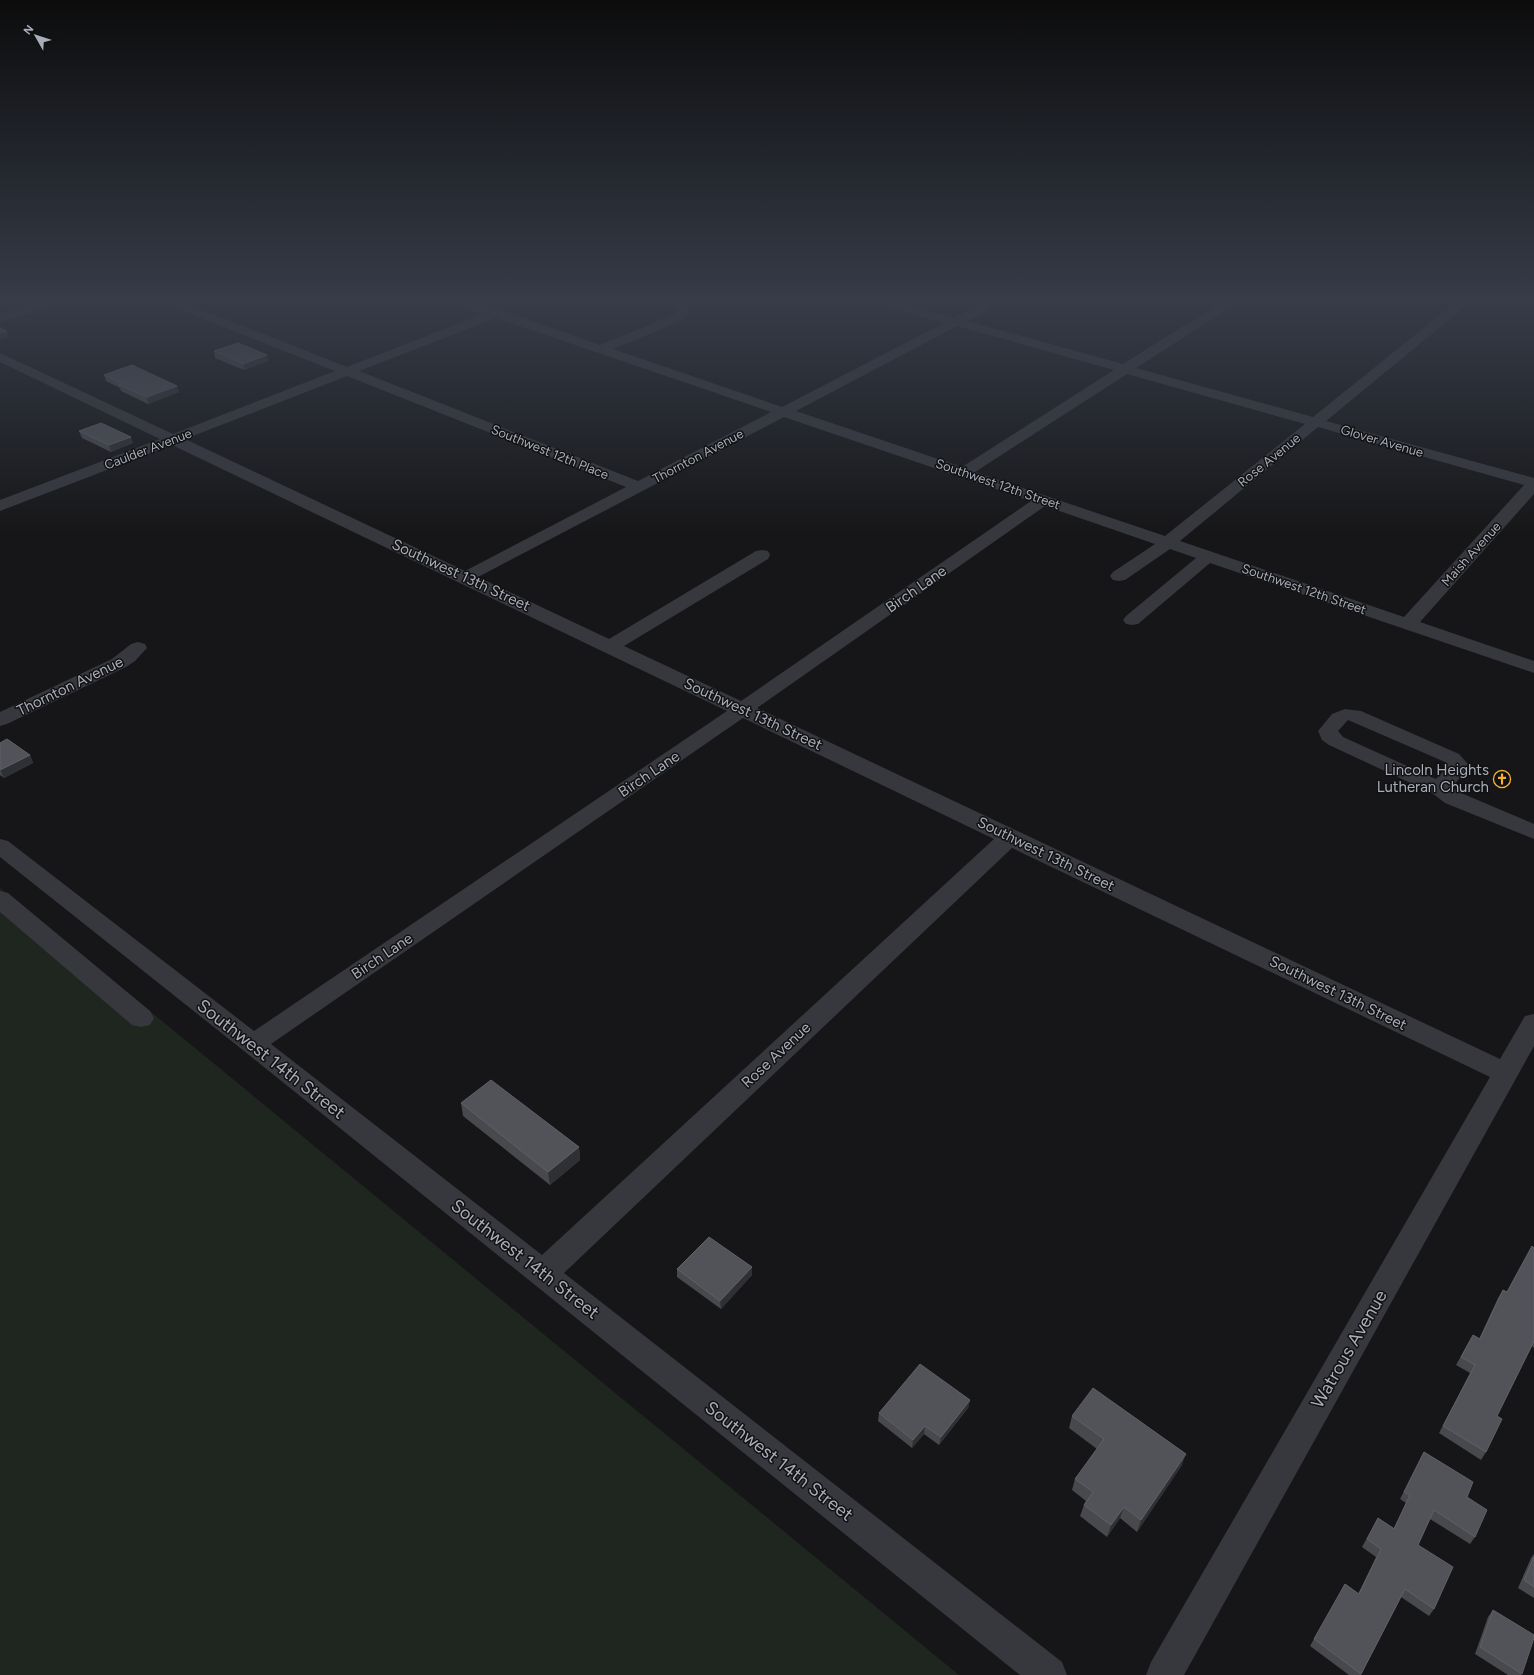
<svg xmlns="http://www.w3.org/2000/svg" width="1534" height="1675" font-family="Figtree,sans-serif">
<rect width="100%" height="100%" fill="#161618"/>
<path fill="#1e261f" d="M0 888 959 1675H0Z"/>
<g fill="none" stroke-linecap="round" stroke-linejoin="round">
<path fill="#37383d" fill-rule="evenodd" d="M41 302H59L57 305 0 322V314Z
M166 302H182L347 367 483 314 457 305 455 302H472L501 310 600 345 673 315 678 310 672 302H684L690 310 686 317 681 321 613 349 782 407 944 323 880 305 878 302H896L954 318 985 302H1000L998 305 967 321 1123 364 1222 302H1236L1234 305 1136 368 1313 417 1456 302H1469L1467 305 1326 421 1534 478V494L1420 622 1534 661V673L1210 563 1138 624 1132 625 1126 624 1123 620 1126 616 1196 558 1170 549 1125 580 1119 581 1113 580 1110 576 1113 572 1155 544 1045 506 757 708 1500 1059 1525 1016 1534 1014V1046L1184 1675H1146L1151 1662 1490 1077 1012 848 564 1273 1062 1662 1067 1675H1020L244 1051 0 857V839L8 841 254 1031 727 711 172 445 0 511V500L160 439 0 362V353L173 434 335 371 168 305ZM496 318 771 412 638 481 359 371ZM957 326 1114 370 962 467 796 411ZM1127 374 1305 424 1165 536 975 472ZM347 376 626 487 465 571 185 439ZM784 417 1031 501 741 701 624 646 768 559 770 555 768 551 762 550 756 551 609 639 478 577ZM1318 427 1524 485 1404 617 1180 541ZM743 718 994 839 542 1255 271 1044Z
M138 642 145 644 147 648 135 661 126 667 7 724 0 726V712L112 659 131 644Z
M1345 709 1361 711 1459 754 1468 764 1464 773 1452 787 1461 793 1534 824V839L1445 803 1432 793 1329 745 1322 740 1318 731 1332 714ZM1348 720 1445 762 1447 765V767L1436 779 1343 737 1338 731Z
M0 891 8 893 150 1011 154 1018 150 1025 141 1027 132 1025 0 912Z"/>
</g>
<path fill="#47494d" d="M214 351 268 361 244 370 215 358Z
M104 375 179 392 148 404 121 391 120 388 106 381Z
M79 431 133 443 111 452 82 438Z
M0 743 30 755 33 763 4 778 0 775Z
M461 1103 579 1147 580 1160 550 1185 463 1116Z
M1534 1248V1348L1532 1346 1497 1416 1486 1452 1481 1460 1439 1433 1470 1373 1456 1365 1473 1335 1479 1339 1498 1298 1503 1290 1507 1292Z
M752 1267V1275L721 1309 677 1277V1269Z
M970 1400 968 1408 939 1445 924 1434 912 1448 878 1421 879 1413Z
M1072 1416 1182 1465 1137 1532 1120 1518 1107 1537 1080 1516 1084 1505 1086 1501 1072 1490 1075 1479 1097 1449 1069 1428Z
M1424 1452 1467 1497 1475 1537 1470 1544 1430 1519 1418 1545 1434 1609 1429 1616 1401 1597 1361 1675H1349L1310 1646 1345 1584 1358 1594 1376 1557 1362 1547 1378 1518 1394 1528 1406 1503 1400 1499Z
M1534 1554V1598L1518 1588 1531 1558Z
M1493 1610 1522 1674 1521 1675H1508L1475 1654 1488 1617Z"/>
<path fill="#2f3033" d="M7 331 9 337 0 340V333Z
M267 355 268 361 244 370 243 364Z
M177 386 179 392 148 404 147 397Z
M131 437 133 443 111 452 109 445Z
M30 755 33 763 4 778 0 770Z
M579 1147 580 1160 550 1185 548 1172Z
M752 1267V1275L721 1309 720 1301Z
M970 1400 968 1408 939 1445 941 1437Z
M925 1426 924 1434 912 1448 913 1440Z
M1186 1454 1182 1465 1137 1532 1141 1520Z
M1124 1507 1120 1518 1107 1537 1111 1525Z"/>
<path fill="#525359" stroke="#5f6168" d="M0 328 7 331 0 333Z
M238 343 267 355 243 364 214 351Z
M132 365 177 386 147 397 119 385 123 384 104 375Z
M101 423 131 437 109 445 79 431Z
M7 739 30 755 0 770V743Z
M491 1080 579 1147 548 1172 461 1103Z
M709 1237 752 1267 720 1301 677 1269Z
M1532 1246 1534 1248V1341L1497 1416 1502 1419 1486 1452 1443 1426 1475 1365 1461 1357 1473 1335 1480 1339 1503 1290 1507 1292Z
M920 1364 970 1400 941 1437 925 1426 913 1440 879 1413Z
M1093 1388 1186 1454 1141 1520 1124 1507 1111 1525 1084 1505 1093 1492 1075 1479 1104 1439 1072 1416Z
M1424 1452 1473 1482 1467 1497 1487 1510 1475 1537 1434 1510 1418 1545 1453 1567 1434 1609 1405 1589 1361 1674 1314 1639 1345 1584 1359 1594 1381 1549 1367 1539 1378 1518 1394 1529 1410 1495 1404 1492Z
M1534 1557V1587L1524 1580Z
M1493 1610 1534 1635V1638L1522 1674 1480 1647Z"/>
<linearGradient id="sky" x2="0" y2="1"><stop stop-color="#0c0c0d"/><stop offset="0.56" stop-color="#363c48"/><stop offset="1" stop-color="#363c48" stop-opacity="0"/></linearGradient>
<rect width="1534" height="536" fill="url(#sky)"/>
<defs>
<g id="church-ring" transform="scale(0.9)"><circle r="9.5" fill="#111113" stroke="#f2b134" stroke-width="1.5"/><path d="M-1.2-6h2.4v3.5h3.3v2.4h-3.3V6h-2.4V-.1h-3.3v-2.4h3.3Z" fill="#f2b134"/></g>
</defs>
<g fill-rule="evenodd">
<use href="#church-ring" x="1502" y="779"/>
</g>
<g text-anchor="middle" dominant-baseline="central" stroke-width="3" stroke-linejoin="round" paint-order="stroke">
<g font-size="13" fill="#a8adb8" stroke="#111113">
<text transform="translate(1382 441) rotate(16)">Glover Avenue</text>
<text transform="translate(148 449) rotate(-21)">Caulder Avenue</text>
<text transform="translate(550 452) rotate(22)">Southwest 12th Place</text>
<text transform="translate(698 456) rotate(-28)">Thornton Avenue</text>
<text transform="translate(1269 460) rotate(-39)">Rose Avenue</text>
<text transform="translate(998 484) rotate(19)">Southwest 12th Street</text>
<text transform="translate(1471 554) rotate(-48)">Maish Avenue</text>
<text transform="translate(1304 589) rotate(19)">Southwest 12th Street</text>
</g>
<g font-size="15" fill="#a8adb8" stroke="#111113">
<text transform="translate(461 575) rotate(25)">Southwest 13th Street</text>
<text transform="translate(916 589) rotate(-35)">Birch Lane</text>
<text transform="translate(70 686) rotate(-26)">Thornton Avenue</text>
<text transform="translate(753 714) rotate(25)">Southwest 13th Street</text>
<text transform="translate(649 774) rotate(-34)">Birch Lane</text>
<text transform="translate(1046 854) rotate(26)">Southwest 13th Street</text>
<text transform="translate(382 956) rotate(-34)">Birch Lane</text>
<text transform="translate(1338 993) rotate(26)">Southwest 13th Street</text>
<text transform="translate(776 1055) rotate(-43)">Rose Avenue</text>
</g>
<g font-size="15" fill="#a8adb8" stroke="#111113" text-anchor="end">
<text x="1489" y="770">Lincoln Heights<tspan x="1489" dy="17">Lutheran Church</tspan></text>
</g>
<g font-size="18" fill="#a8adb8" stroke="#111113">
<text transform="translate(271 1059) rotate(38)">Southwest 14th Street</text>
<text transform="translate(525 1259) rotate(38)">Southwest 14th Street</text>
<text transform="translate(1349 1349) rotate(-60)">Watrous Avenue</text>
<text transform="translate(779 1461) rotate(38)">Southwest 14th Street</text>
</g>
</g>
<g transform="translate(36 36) rotate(309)" stroke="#111113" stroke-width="3" paint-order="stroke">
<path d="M0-3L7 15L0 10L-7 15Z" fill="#a8adb8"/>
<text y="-6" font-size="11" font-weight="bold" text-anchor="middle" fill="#a8adb8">N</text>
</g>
</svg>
